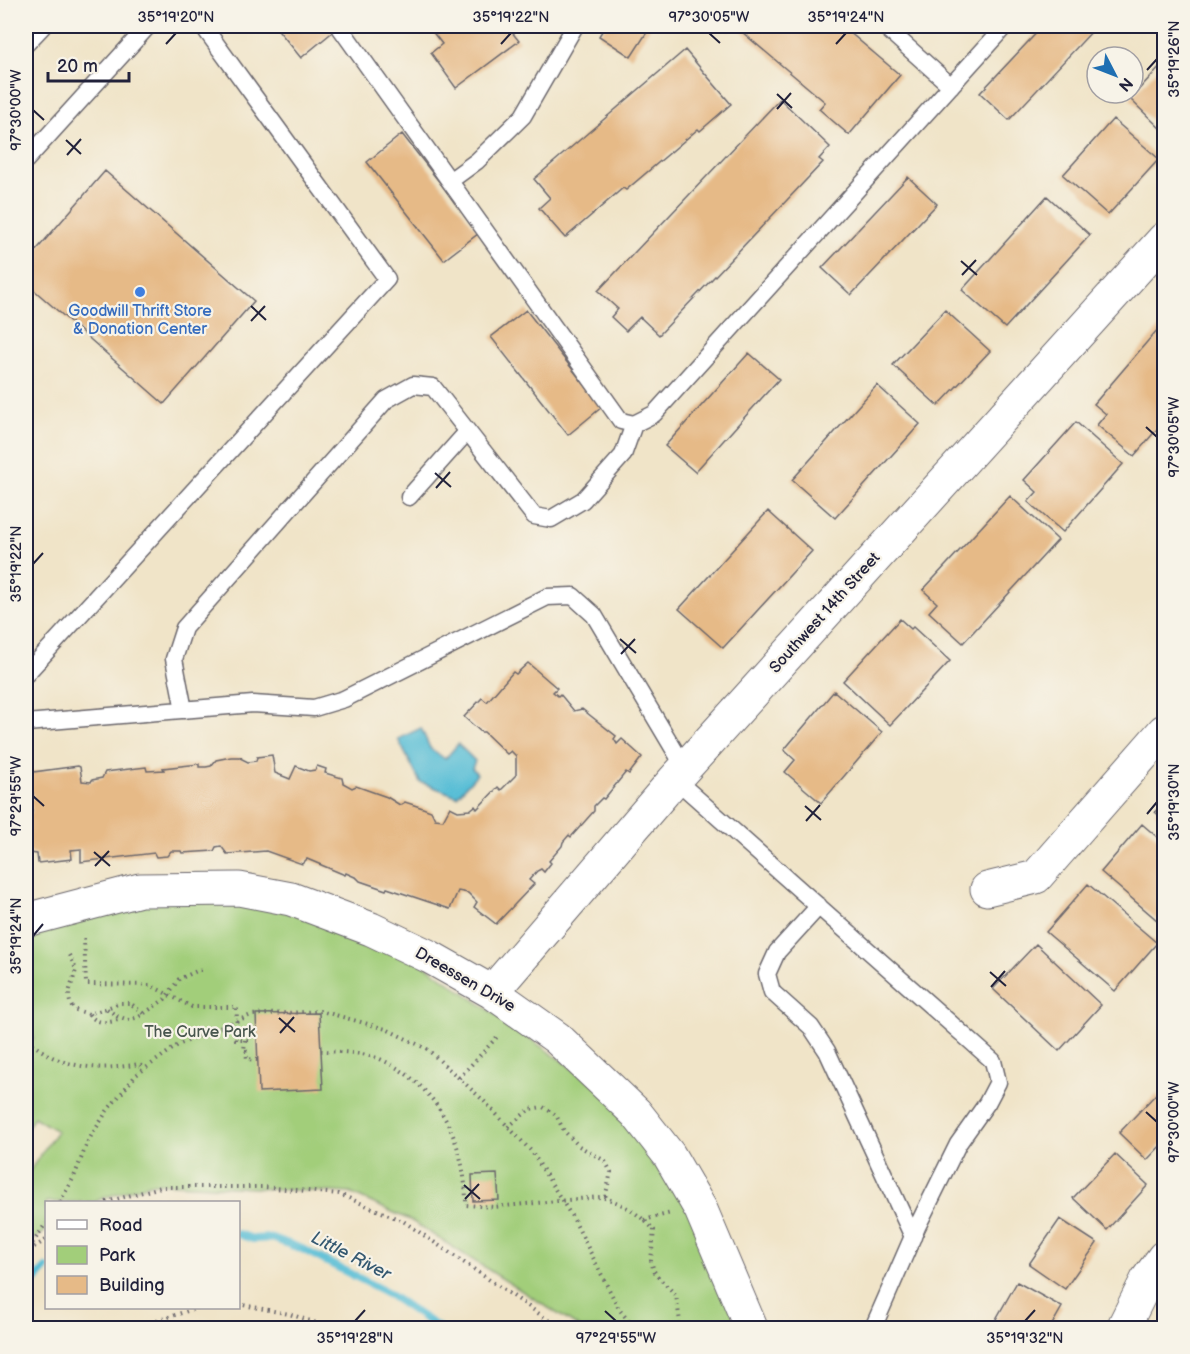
<svg xmlns="http://www.w3.org/2000/svg" width="1190" height="1354" font-family="'Balsamiq Sans',sans-serif">
<rect width="100%" height="100%" fill="#f7f3e8"/>
<filter id="ink" filterUnits="userSpaceOnUse"><feTurbulence type="fractalNoise" baseFrequency=".0167" numOctaves="2"/><feDisplacementMap in="SourceGraphic" scale="12" xChannelSelector="R" yChannelSelector="G"/><feConvolveMatrix kernelMatrix="1 2 1 2 8 2 1 2 1" color-interpolation-filters="sRGB"/></filter>
<filter id="wash" filterUnits="userSpaceOnUse"><feTurbulence type="fractalNoise" baseFrequency=".008" numOctaves="4" result="noise"/><feDisplacementMap in="SourceGraphic" scale="24" xChannelSelector="R" yChannelSelector="G"/><feGaussianBlur stdDeviation="1.35" result="paint"/><feColorMatrix in="noise" values="0 0 0 0 0 0 0 0 0 0 0 0 0 0 0 0 0 1.4 0 .05"/><feComposite in="paint" operator="in"/></filter>
<g filter="url(#wash)">
<rect width="100%" height="100%" fill="#f0e4c8"/>
<path fill="#a2ce7a" stroke="#62785a" stroke-width="1.5" d="M126 888 352 914 636 1113 758 1328H580L410 1220 350 1193 153 1183 103 1198 95 1202H46V1231L26 1244V1176L57 1131 34 1117 26 1130V1046L34 1038 26 1027V936Z"/>
<path fill="#58bed6" stroke="#3d7088" stroke-width="1.5" d="M421 728 430 748 445 759 458 744 475 761 472 768 477 774 457 796 420 782 398 739Z"/>
<g fill="none" stroke-linecap="round" stroke-linejoin="round">
<path stroke="#58bed6" stroke-width="8" d="M238 1234 253 1239 272 1238 302 1249 384 1291 439 1328
M26 1290 46 1268"/>
</g>
<g id="blocks">
<path fill="#e6ba87" d="M275 26H331L335 30 301 58Z
M428 26H507L519 41 456 88 431 53 442 44Z
M605 26H651L631 57 599 36Z
M721 26H842L900 75 849 135 819 109 825 102 735 26 730 32Z
M1043 26H1092L1095 28 1009 120 980 93Z
M685 50 731 104 700 131 698 129 626 190 623 188 565 238 539 208 550 198 534 179Z
M1164 62V132L1130 99Z
M780 99 830 147 819 159 823 162 659 335 640 317 626 331 611 317 618 309 598 291Z
M1113 119 1159 159 1108 215 1063 175Z
M402 134 479 233 444 260 367 162Z
M105 171 254 301 164 404 26 283V262Z
M908 177 937 204 851 295 822 268Z
M1047 196 1090 235 1005 328 962 290Z
M526 310 602 407 568 435 491 337Z
M945 310 990 351 938 406 893 365Z
M1164 322V421L1134 456 1097 425 1106 414 1094 404Z
M749 353 779 379 695 472 665 446Z
M877 385 920 424 835 518 792 480Z
M1076 422 1123 464 1063 532 1028 502 1037 492 1024 480Z
M1010 496 1058 540 963 643 929 612 937 603 923 590Z
M768 511 812 551 723 648 679 609Z
M900 619 911 629 913 627 950 661 890 725 843 681Z
M528 663 557 688 553 692 558 696 560 694 574 711 582 709 616 736 614 739 617 744 622 739 642 757 629 774 626 772 604 799 602 798 594 806V811L571 837 569 835 563 842 562 846 549 861 551 863 544 872 541 869 537 871 529 880 534 884 496 924 474 907 477 902 468 893 458 891 450 909 387 888 386 890 360 881 357 878 346 873 345 875 307 859 302 864 266 851 227 854 221 846 216 847 214 851 182 853 181 851H171L167 856 156 857 154 853 81 862V849L71 850 72 859 38 863 37 854 30 853 27 845 26 846V816L32 812 30 800 33 798V793H26V773L78 766 80 767 82 781 91 782 92 780 102 778 105 772 146 767 147 771 164 770 163 768 199 764V767H206L211 766 216 760 231 757H242L240 758 248 762 256 761 257 757 272 755 275 773 290 779 296 766 309 771 315 770 317 766 326 769 325 773 342 778 343 783 352 788 356 786 387 797 400 805 405 802 420 807 431 811 435 819 443 820 450 807 458 811 470 810 475 806 477 809 498 787 501 790 516 775V756L511 751 507 754 484 732H481L464 717 482 698 487 702 513 672 516 674Z
M834 691 882 732 821 803 785 772 795 760 784 750Z
M1164 800V820L1155 812Z
M1142 824 1164 843V926L1101 872Z
M1088 884 1157 943 1115 991 1046 932Z
M1036 944 1101 1005 1059 1051 993 989Z
M319 1013 323 1089 259 1092 256 1014Z
M1156 1094 1164 1102V1142L1147 1160 1119 1133Z
M1115 1154 1148 1185 1107 1230 1073 1198Z
M497 1174 499 1200 473 1201 472 1175Z
M1060 1219 1097 1243 1065 1289 1029 1264Z
M1017 1282 1062 1307 1050 1328 1037 1324 1035 1328H991Z"/>
</g>
</g>
<g filter="url(#ink)">
<use href="#blocks" fill-opacity="0" stroke="#6a666c" stroke-width="1.5"/>
<g fill="none" stroke-linecap="round" stroke-linejoin="round">
<g stroke="#6a666c" stroke-width="19">
<path id="lane" d="M339 26 621 421 634 424 654 414 1005 26
M884 26 951 86
M26 44 43 26
M26 160 148 26
M451 180 477 161 523 116 575 26
M409 497 467 432
M26 674 387 279 203 26
M184 710 174 659 184 628 386 400 413 385 433 387 534 516 551 519 583 500 623 455 634 424
M26 723 253 704 314 708 344 699 547 597 573 596 594 615 685 768
M675 779 993 1061 998 1082 987 1103 958 1144 917 1227 873 1328
M819 906 777 952 767 974 772 992 811 1027 827 1051 913 1237"/>
</g>
<g stroke="#6a666c" stroke-width="35">
<path id="street" d="M987 889 1036 877 1164 731
M26 920 140 890 239 889 291 899 371 929 430 957 492 992 557 1038 636 1113 669 1155 701 1210 751 1328
M492 992 675 779 1164 239
M1123 1328 1147 1280 1164 1257"/>
</g>
<path stroke="#6a666c" stroke-width="4" stroke-dasharray="1.5 4.5" stroke-linecap="butt" d="M84 938 86 984 150 985 192 1007H237L236 1040H250V1037L257 1036
M69 955 76 969C73 985 64 993 73 1009L89 1014 121 1003H130L144 1014
M107 1009 117 1016 128 1020 139 1017 165 999 179 979 199 970H205
M89 1014C98 1026 110 1022 122 1019
M245 1040 244 1051H246L247 1059 258 1060
M32 1044C40 1049 48 1056 57 1059 82 1070 112 1069 139 1064L144 1069
M321 1051C340 1052 363 1052 380 1059 439 1085 466 1144 466 1205L494 1207 600 1197C620 1201 641 1215 654 1230L651 1261 654 1271 659 1278 676 1295 681 1328
M459 1078 497 1037
M508 1127 530 1109 543 1107 556 1115 564 1131 579 1146 605 1161 611 1172 605 1198
M60 1202 74 1177 88 1141 107 1111 136 1075 178 1045 251 1015 321 1011 386 1029 427 1049 483 1100 532 1152 574 1220 619 1309 634 1328
M106 1202 161 1187H264L339 1194 403 1221 560 1328
M644 1220 671 1213
M29 1250 46 1240
M26 1253 46 1223
M238 1304 289 1314 332 1328
M134 1328 197 1308"/>
<use href="#lane" stroke="#fff" stroke-width="16"/>
<use href="#street" stroke="#fff" stroke-width="33"/>
</g>
</g>
<path fill="none" stroke="#22223b" stroke-width="2" d="M709 33 720 43M166 44 176 33M501 44 511 33M836 44 846 33M1147 70 1157 59M777 94 792 108M777 109 791 93M33 110 44 120M66 140 81 154M67 155 81 139M961 261 977 275M962 275 976 260M251 306 266 320M251 321 265 306M1146 427 1157 437M435 473 451 487M436 488 450 472M33 564 43 553M620 639 636 653M621 654 635 639M33 796 44 806M805 806 821 820M1147 814 1157 802M806 821 820 805M94 852 110 866M95 866 109 851M33 936 43 924M990 972 1006 986M991 987 1005 971M279 1018 295 1032M280 1033 294 1017M1146 1112 1157 1122M464 1185 480 1199M465 1199 479 1184M605 1311 616 1321M355 1321 365 1310M1025 1321 1035 1310"/>
<circle fill="#3f7fe0" stroke="#f7f3e8" stroke-width="2" cx="140" cy="292" r="6"/>
<g text-anchor="middle" dominant-baseline="central" stroke-width="4.5" stroke-linejoin="round" paint-order="stroke">
<g font-size="16" fill="#366cbe" stroke="#f7f3e8">
<text x="140" y="311">Goodwill Thrift Store<tspan x="140" dy="18">&amp; Donation Center</tspan></text>
</g>
<g font-size="16" fill="#22223b" stroke="#f7f3e8">
<text transform="translate(825 613) rotate(-48)">Southwest 14th Street</text>
<text transform="translate(465 980) rotate(30)">Dreessen Drive</text>
</g>
<g font-size="16" fill="#48564e" stroke="#f7f3e8">
<text x="200" y="1032">The Curve Park</text>
</g>
<g font-size="18" font-style="italic" fill="#355971" stroke="#f7f3e8">
<text transform="translate(351 1256) rotate(27)">Little River</text>
</g>
</g>
<rect width="1190" height="1354" fill="none" stroke="#f7f3e8" stroke-width="66"/>
<rect x="45" y="1201" width="195" height="108" fill="#f7f3e8" stroke="#a29fa3" stroke-width="1.5"/>
<rect x="57" y="1220" width="30" height="9" fill="#ffffff" stroke="#a29fa3" stroke-width="1.5"/>
<text x="99" y="1231" font-size="18" fill="#22223b">Road</text>
<rect x="57" y="1246" width="30" height="18" fill="#a2ce7a" stroke="#a29fa3" stroke-width="1.5"/>
<text x="99" y="1261" font-size="18" fill="#22223b">Park</text>
<rect x="57" y="1276" width="30" height="18" fill="#e6ba87" stroke="#a29fa3" stroke-width="1.5"/>
<text x="99" y="1291" font-size="18" fill="#22223b">Building</text>
<g transform="translate(1115 75) rotate(132)"><circle r="28" fill="#f7f3e8" stroke="#a29fa3" stroke-width="1.5"/>
<path d="M0-4.5L10 22L0 15L-10 22Z" fill="#1f6fb2"/>
<text y="-9" font-size="16" font-weight="bold" text-anchor="middle" fill="#22223b">N</text>
</g>
<path d="M48 72v9h81v-9" fill="none" stroke="#22223b" stroke-width="3"/>
<text x="57" y="72" font-size="18" fill="#22223b" stroke="#f7f3e8" stroke-width="4.5" paint-order="stroke">20 m</text>
<rect x="33" y="33" width="1124" height="1288" fill="none" stroke="#22223b" stroke-width="2"/>
<g font-size="15" text-anchor="middle" fill="#22223b">
<text x="176" y="22">35°19'20"N</text>
<text x="511" y="22">35°19'22"N</text>
<text x="709" y="22">97°30'05"W</text>
<text x="846" y="22">35°19'24"N</text>
<text transform="translate(1174 59) rotate(-90)" y="5">35°19'26"N</text>
<text transform="translate(16 110) rotate(-90)" y="5">97°30'00"W</text>
<text transform="translate(1174 437) rotate(-90)" y="5">97°30'05"W</text>
<text transform="translate(16 564) rotate(-90)" y="5">35°19'22"N</text>
<text transform="translate(16 796) rotate(-90)" y="5">97°29'55"W</text>
<text transform="translate(1174 802) rotate(-90)" y="5">35°19'30"N</text>
<text transform="translate(16 936) rotate(-90)" y="5">35°19'24"N</text>
<text transform="translate(1174 1122) rotate(-90)" y="5">97°30'00"W</text>
<text x="355" y="1343">35°19'28"N</text>
<text x="616" y="1343">97°29'55"W</text>
<text x="1025" y="1343">35°19'32"N</text>
</g>
</svg>
